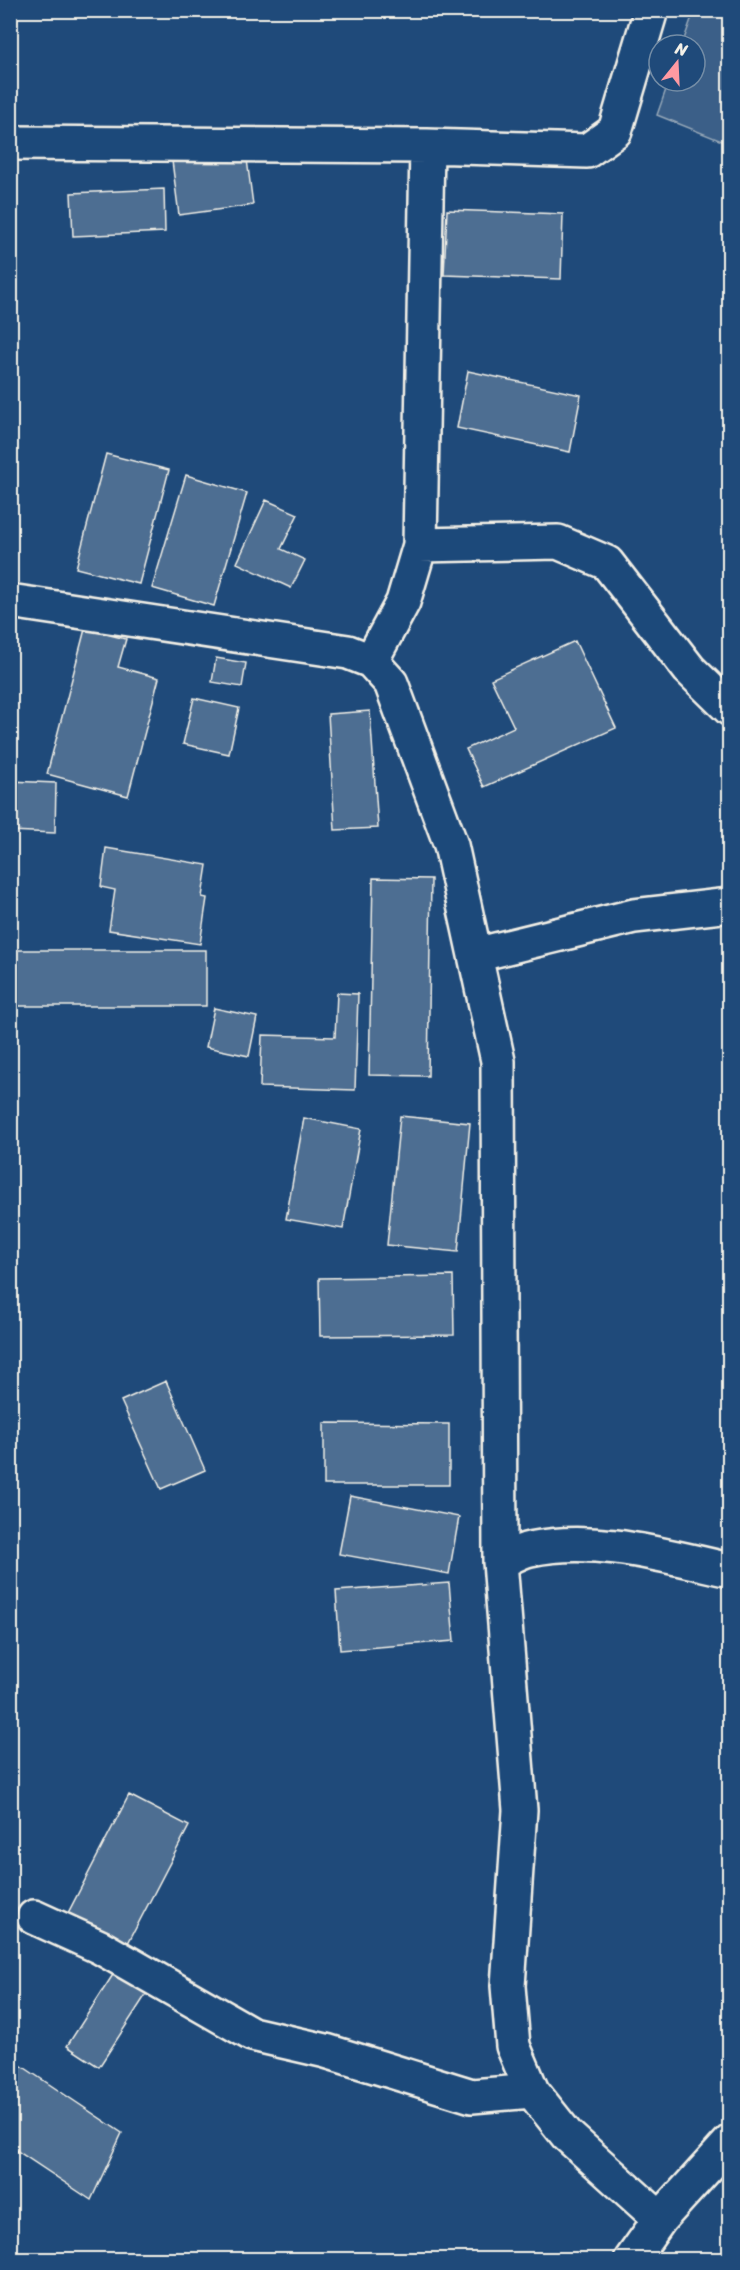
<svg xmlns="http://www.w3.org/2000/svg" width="740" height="2270" font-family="Sriracha,sans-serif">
<rect width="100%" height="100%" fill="#1f4a7a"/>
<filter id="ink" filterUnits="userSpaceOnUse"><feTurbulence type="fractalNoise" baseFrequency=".0167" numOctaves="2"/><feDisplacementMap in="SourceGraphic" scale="12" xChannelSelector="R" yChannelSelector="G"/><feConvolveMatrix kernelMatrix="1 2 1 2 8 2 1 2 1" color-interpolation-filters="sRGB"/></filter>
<g filter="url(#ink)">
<path fill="#3a5f88" stroke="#97a8b8" stroke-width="1.5" d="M694 11H729V144L657 115 669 81H695V45H682Z"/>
<path fill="#4d6e92" stroke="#f4f1e8" stroke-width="1.5" d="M246 152 253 205 179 215 172 161Z
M164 189 165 232 73 236 71 193Z
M447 210 563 214 561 279 444 275Z
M468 371 581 395 570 452 457 428Z
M106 454 169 470 139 584 76 568Z
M186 475 247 493 214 606 152 588Z
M266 500 298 514 281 549 305 560 291 588 237 563Z
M85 629 126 639 118 667 159 678 128 796 47 774Z
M575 641 616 728 484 787 466 749 514 727 491 679Z
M216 658 246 663 242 687 212 682Z
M194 698 239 708 229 754 183 744Z
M370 711 378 828 335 830 328 714Z
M10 781 56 783 55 833 10 831Z
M106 848 207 865 202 897 207 898 200 944 109 930 115 890 101 887Z
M373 878 431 879 428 1076 369 1075Z
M10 950H206V1006H10Z
M337 993 358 994 355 1090 260 1087 262 1035 335 1037Z
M214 1008 257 1017 249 1056 206 1047Z
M400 1116 470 1123 458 1252 387 1245Z
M304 1118 361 1129 343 1229 286 1219Z
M453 1276 454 1335 320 1336 319 1278Z
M166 1381 205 1470 161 1489 121 1401Z
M324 1423 449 1424V1485H324Z
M350 1496 459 1517 449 1574 339 1554Z
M449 1583 454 1641 340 1650 336 1591Z
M129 1795 189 1826 128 1943 68 1913Z
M114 1973 147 1993 99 2067 67 2046Z
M10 2058 122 2133 91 2200 10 2146Z"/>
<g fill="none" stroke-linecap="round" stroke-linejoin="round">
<g stroke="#f4f1e8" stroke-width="38">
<path id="street" d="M10 143 427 146 587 151 615 131 651 10
M420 545 558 542 607 563 689 669 730 709
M10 601 348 652 371 661 391 683 451 845 498 1061 500 1562 520 1810 508 1986 513 2046 532 2091 567 2135 660 2219
M371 661 403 602 420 545 427 146
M475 955 634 916 730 905
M500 1562C509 1558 520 1551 530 1549 596 1535 665 1556 730 1570
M34 1917 100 1947 252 2034 326 2051 472 2096 532 2091
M631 2260 660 2219 730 2142"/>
</g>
<use href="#street" stroke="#1f4a7a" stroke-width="33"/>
</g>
</g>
<rect width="740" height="2270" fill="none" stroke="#1f4a7a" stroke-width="36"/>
<rect x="18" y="18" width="704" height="2234" fill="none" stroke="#f4f1e8" stroke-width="2" filter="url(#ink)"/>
<g transform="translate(677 63) rotate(18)"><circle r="28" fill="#1f4a7a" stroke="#748da6" stroke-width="1.5"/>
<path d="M0-4.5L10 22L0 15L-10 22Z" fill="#ff9aa2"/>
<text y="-9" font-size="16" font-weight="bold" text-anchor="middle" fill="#f4f1e8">N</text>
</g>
</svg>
